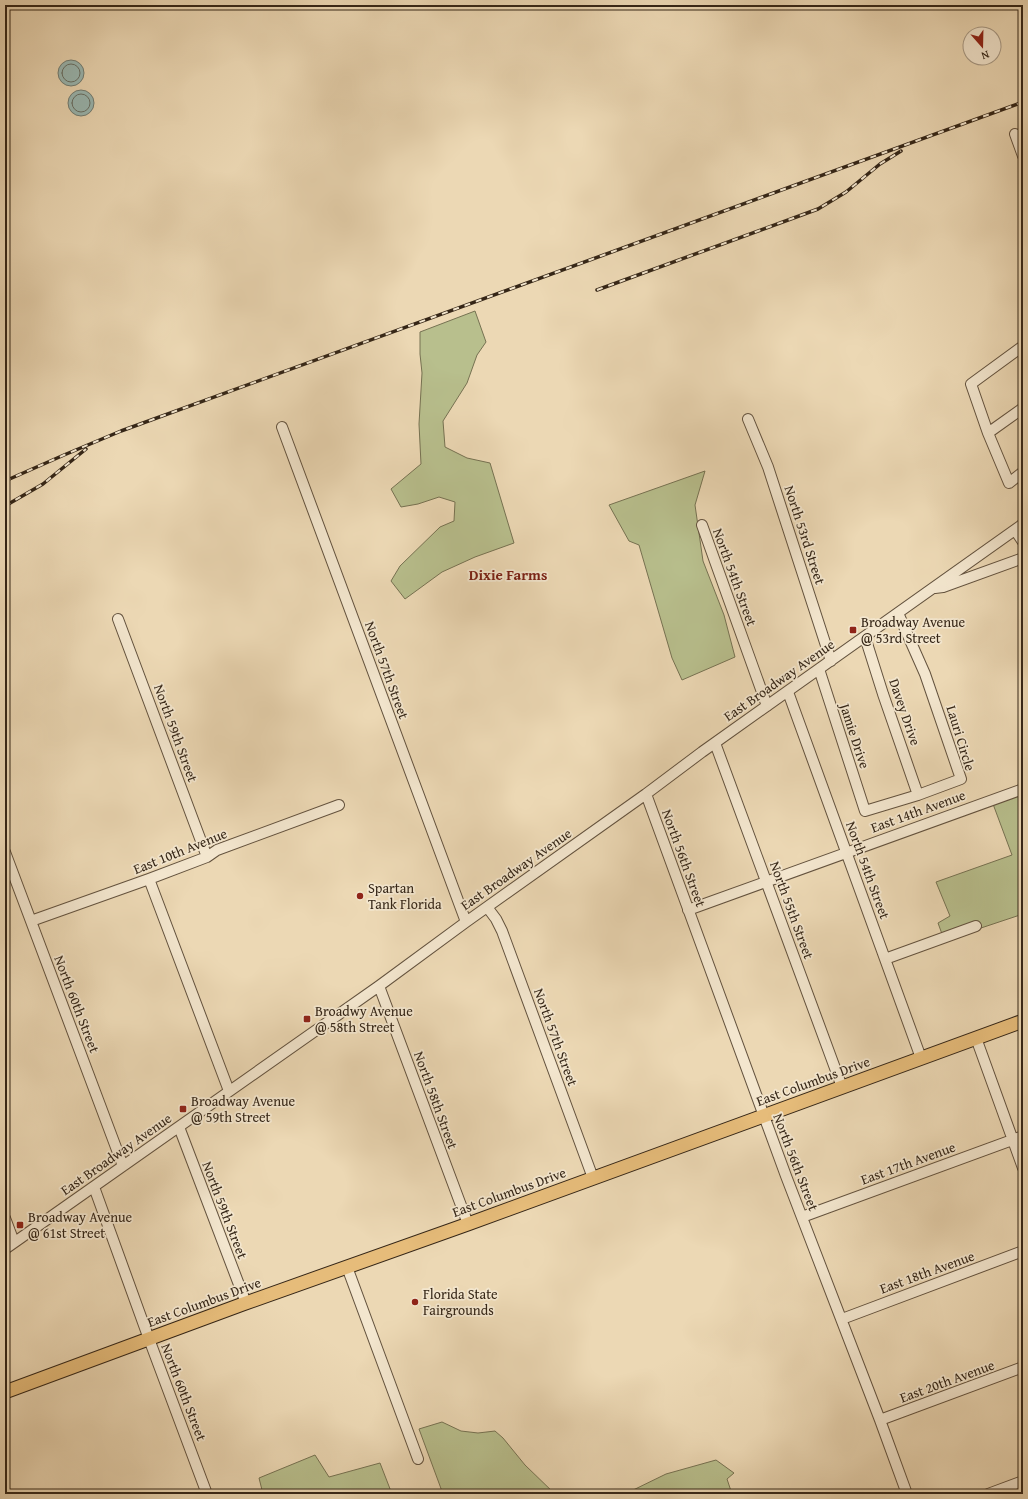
<svg xmlns="http://www.w3.org/2000/svg" width="1028" height="1499" font-family="'Gentium Book Plus',serif">
<rect width="100%" height="100%" fill="#ecd8b4"/>
<filter id="stains"><feTurbulence type="fractalNoise" baseFrequency=".005" numOctaves="4"/><feColorMatrix values="0 0 0 0 .2 0 0 0 0 .09 0 0 0 0 .02 0 0 0 .5 -.17"/></filter>
<radialGradient id="worn" r=".72"><stop offset=".6" stop-color="#630" stop-opacity="0"/><stop offset="1" stop-color="#630" stop-opacity=".3"/></radialGradient>
<path fill="#b8bf8d" stroke="#767252" d="M475 311 486 342 477 355 467 383 443 421 445 447 467 458 490 463 514 543 475 557 442 572 405 599 391 581 400 566 440 527 454 521 455 502 439 497 418 504 401 507 391 489 421 464 419 424 422 373 420 354V332Z
M705 471 695 505 703 561 724 615 735 657 682 680 672 658 639 545 629 541 609 505Z
M1023 793V914L981 928 978 921 942 934 938 923 950 916 936 882 1012 855 993 804Z
M442 1422 461 1431 478 1433 495 1431 503 1438 525 1465 555 1494H443L419 1429Z
M315 1455 329 1477 380 1463 392 1494H263L259 1478Z
M716 1460 734 1473 727 1479 732 1494H625L666 1474Z"/>
<path fill="#9ab9b4" stroke="#727e75" d="M58 73a13 13 0 1 1 26 0a13 13 0 1 1-26 0Z
M68 103a13 13 0 1 1 26 0a13 13 0 1 1-26 0Z"/>
<g fill="none" stroke-linecap="round" stroke-linejoin="round">
<path stroke="#687066" stroke-width="1" d="M62 73a9 9 0 1 1 18 0a9 9 0 1 1-18 0Z
M72 103a9 9 0 1 1 18 0a9 9 0 1 1-18 0Z"/>
<g stroke="#63523e" stroke-width="12">
<path id="minor" d="M1015 134 1023 156
M1023 346 971 384 988 433 1009 483 1023 472
M748 419 768 467 831 661
M282 427 466 922
M988 433 1023 408
M702 525 767 706
M1015 530 1023 542
M935 588 943 587 1023 558
M118 619 207 857
M865 637 883 694 918 795
M819 669 865 811 918 795 961 779 925 674 898 613
M788 692 921 1058
M715 743 842 1087
M646 794 786 1176 880 1420 907 1494
M5 852 123 1166
M149 879 229 1091
M487 907 496 919 502 931 593 1178
M688 910 1023 789
M31 921 149 879 207 857 217 850 339 805
M885 959 976 926
M379 986 468 1224
M976 1038 1023 1168
M179 1127 246 1303
M94 1187 149 1339 207 1494
M802 1217 1023 1136
M5 1218 14 1242
M5 1249 379 986 466 922 646 794 702 752 1023 524
M347 1267 418 1459
M842 1319 1023 1251
M880 1420 1023 1367
M988 1494 1023 1481"/>
</g>
<g stroke="#352617" stroke-width="15">
<path id="major" d="M5 1392 243 1304 468 1224 1023 1021"/>
</g>
<use href="#minor" stroke="#f3e6ce" stroke-width="10"/>
<use href="#major" stroke="#e6bc7a" stroke-width="13"/>
<g stroke="#352617" stroke-width="3.5">
<path id="rail" d="M597 290 818 209 846 192 880 164 901 151
M5 481 64 455 121 431 1023 102
M5 506 43 484 86 449"/>
</g>
<use href="#rail" stroke="#f3e6ce" stroke-width="2" stroke-dasharray="6" stroke-linecap="butt"/>
</g>
<g fill="#8f2418" stroke="#f3e6ce" stroke-width="1.5">
<rect x="849" y="626" width="8" height="8" rx="2"/>
<circle cx="360" cy="896" r="4"/>
<rect x="303" y="1015" width="8" height="8" rx="2"/>
<rect x="179" y="1105" width="8" height="8" rx="2"/>
<rect x="16" y="1221" width="8" height="8" rx="2"/>
<circle cx="415" cy="1302" r="4"/>
</g>
<g text-anchor="middle" dominant-baseline="central" stroke-width="3.5" stroke-linejoin="round" paint-order="stroke">
<g font-size="14" fill="#352617" stroke="#f3e6ce">
<text transform="translate(805 535) rotate(72)">North 53rd Street</text>
<text transform="translate(735 577) rotate(70)">North 54th Street</text>
<text transform="translate(387 670) rotate(70)">North 57th Street</text>
<text transform="translate(779 680) rotate(-35)">East Broadway Avenue</text>
<text transform="translate(905 712) rotate(71)">Davey Drive</text>
<text transform="translate(176 733) rotate(70)">North 59th Street</text>
<text transform="translate(855 736) rotate(72)">Jamie Drive</text>
<text transform="translate(961 738) rotate(73)">Lauri Circle</text>
<text transform="translate(918 811) rotate(-20)">East 14th Avenue</text>
<text transform="translate(180 851) rotate(-22)">East 10th Avenue</text>
<text transform="translate(684 858) rotate(70)">North 56th Street</text>
<text transform="translate(516 869) rotate(-35)">East Broadway Avenue</text>
<text transform="translate(868 870) rotate(70)">North 54th Street</text>
<text transform="translate(792 910) rotate(70)">North 55th Street</text>
<text transform="translate(77 1004) rotate(69)">North 60th Street</text>
<text transform="translate(556 1037) rotate(70)">North 57th Street</text>
<text transform="translate(813 1081) rotate(-20)">East Columbus Drive</text>
<text transform="translate(436 1100) rotate(70)">North 58th Street</text>
<text transform="translate(116 1154) rotate(-35)">East Broadway Avenue</text>
<text transform="translate(796 1162) rotate(69)">North 56th Street</text>
<text transform="translate(908 1163) rotate(-20)">East 17th Avenue</text>
<text transform="translate(509 1192) rotate(-20)">East Columbus Drive</text>
<text transform="translate(225 1210) rotate(69)">North 59th Street</text>
<text transform="translate(927 1272) rotate(-20)">East 18th Avenue</text>
<text transform="translate(204 1302) rotate(-20)">East Columbus Drive</text>
<text transform="translate(947 1381) rotate(-20)">East 20th Avenue</text>
<text transform="translate(184 1392) rotate(69)">North 60th Street</text>
</g>
<g font-size="14" fill="#352617" stroke="#f3e6ce" text-anchor="start">
<text x="861" y="622">Broadway Avenue<tspan x="861" dy="16">@ 53rd Street</tspan></text>
<text x="368" y="888">Spartan<tspan x="368" dy="16">Tank Florida</tspan></text>
<text x="315" y="1011">Broadwy Avenue<tspan x="315" dy="16">@ 58th Street</tspan></text>
<text x="191" y="1101">Broadway Avenue<tspan x="191" dy="16">@ 59th Street</tspan></text>
<text x="28" y="1217">Broadway Avenue<tspan x="28" dy="16">@ 61st Street</tspan></text>
<text x="423" y="1294">Florida State<tspan x="423" dy="16">Fairgrounds</tspan></text>
</g>
<g font-size="15" font-weight="bold" fill="#7a1f14" stroke="#f3e6ce">
<text x="508" y="574">Dixie Farms</text>
</g>
</g>
<rect width="1028" height="1499" fill="none" stroke="#ecd8b4" stroke-width="20"/>
<rect x="6" y="6" width="1016" height="1487" fill="none" stroke="#352617" stroke-width="2"/>
<rect x="10" y="10" width="1008" height="1479" fill="none" stroke="#352617"/>
<g transform="translate(982 46) rotate(160)"><circle r="19" fill="#f3e6ce" stroke="#a79985"/>
<path d="M0-3L7 15L0 10L-7 15Z" fill="#8f2418"/>
<text y="-6" font-size="11" font-weight="bold" text-anchor="middle" fill="#352617">N</text>
</g>
<rect width="100%" height="100%" filter="url(#stains)"/>
<rect width="100%" height="100%" fill="url(#worn)"/>
</svg>
